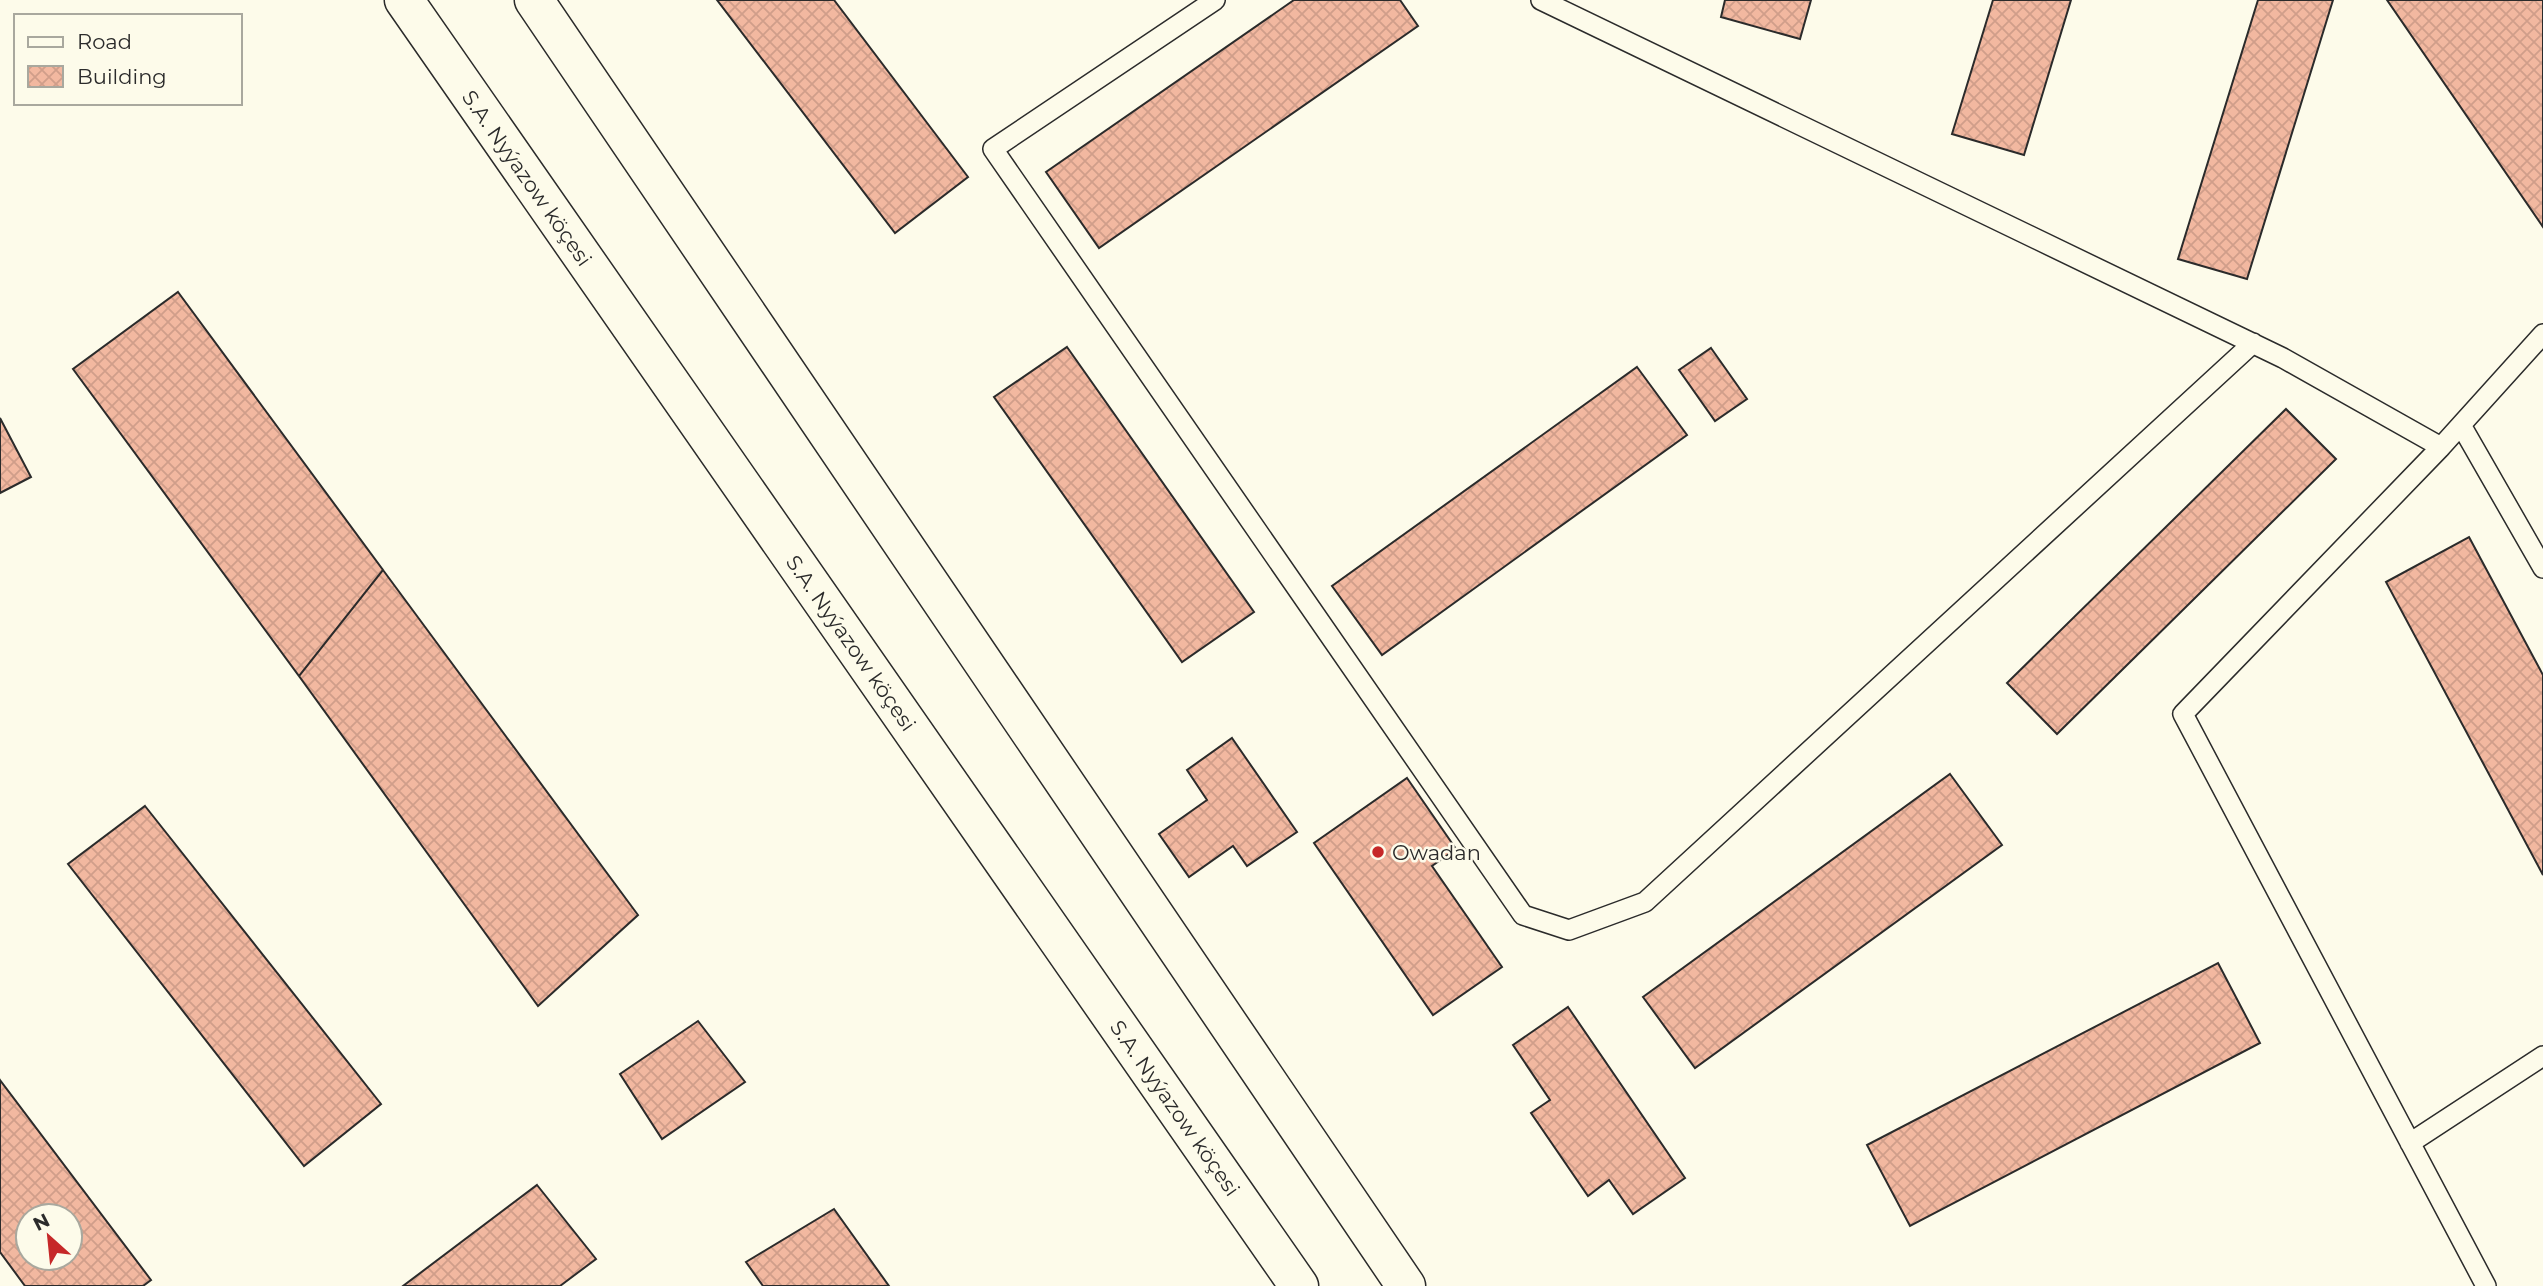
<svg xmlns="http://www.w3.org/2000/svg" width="2543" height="1286" font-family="Montserrat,sans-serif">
<defs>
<pattern id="building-cross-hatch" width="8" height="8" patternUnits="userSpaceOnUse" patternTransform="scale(1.75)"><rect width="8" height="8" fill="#f2b8a0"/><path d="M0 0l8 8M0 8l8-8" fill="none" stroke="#d09e8a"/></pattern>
</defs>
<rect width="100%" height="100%" fill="#fdfbea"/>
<path fill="url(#building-cross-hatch)" stroke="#2b2b2b" stroke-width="2" fill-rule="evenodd" d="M717 0H834L968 177 895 233Z
M1294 0H1400L1418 26 1099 248 1046 172Z
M1725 0H1811L1800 39 1721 17Z
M1993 0H2071L2024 155 1952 134Z
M2258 0H2333L2247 279 2178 259Z
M2387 0H2543V227Z
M178 292 383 570 299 676 73 369Z
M1067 347 1254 612 1182 662 994 397Z
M1711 348 1747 399 1715 421 1679 370Z
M1637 367 1687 435 1382 655 1332 586Z
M2286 409 2336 459 2057 734 2007 683Z
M0 418 31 477 0 493Z
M2469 537 2543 675V875L2386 582Z
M383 570 638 915 538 1006 299 676Z
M1232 738 1297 832 1247 866 1233 846 1189 877 1159 834 1207 800 1187 770Z
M1950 774 2002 845 1695 1068 1643 997Z
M1407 778 1456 849 1432 866 1502 967 1433 1015 1314 843Z
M145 806 381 1104 304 1166 68 864Z
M2218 963 2260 1043 1910 1226 1867 1145Z
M1568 1007 1685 1178 1633 1214 1609 1180 1588 1196 1531 1113 1550 1100 1513 1045Z
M698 1021 745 1082 662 1139 620 1074Z
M0 1080 151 1280 143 1286H25L0 1252ZM28 1216H70V1258H28Z
M537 1185 596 1259 560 1286H403Z
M834 1209 889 1286H763L746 1262Z"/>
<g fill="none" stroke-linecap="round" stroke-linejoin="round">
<g stroke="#2b2b2b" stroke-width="22">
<path id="lane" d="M1215 0 993 149 1523 915 1569 930 1645 902 2253 343
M1541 0 2283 358 2441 447
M2461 425 2543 568
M2410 1143 2543 1056
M2486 1286 2183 714 2441 447 2543 334"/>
</g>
<g stroke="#2b2b2b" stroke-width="41">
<path id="primary" d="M404 0 1299 1286
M534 0 1406 1286"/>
</g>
<use href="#lane" stroke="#fdfbea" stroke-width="19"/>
<use href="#primary" stroke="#fdfbea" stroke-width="38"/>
</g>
<circle fill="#c62828" stroke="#fdfbea" stroke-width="2.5" cx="1378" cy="852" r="7"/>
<g text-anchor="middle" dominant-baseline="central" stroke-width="5" stroke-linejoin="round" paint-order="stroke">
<g font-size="21" fill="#2b2b2b" stroke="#fdfbea">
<text transform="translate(527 178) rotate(55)">S.A. Nyýazow köçesi</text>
<text transform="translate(851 643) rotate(55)">S.A. Nyýazow köçesi</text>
<text transform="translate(1175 1108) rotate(55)">S.A. Nyýazow köçesi</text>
</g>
<g font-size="21" fill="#2b2b2b" stroke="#fdfbea" text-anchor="start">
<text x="1392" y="852">Owadan</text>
</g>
</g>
<rect x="14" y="14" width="228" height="91" fill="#fdfbea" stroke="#a9a89e" stroke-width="2"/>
<rect x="28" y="37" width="35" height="10" fill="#fdfbea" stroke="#a9a89e" stroke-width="2"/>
<text x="77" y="49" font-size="21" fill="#2b2b2b">Road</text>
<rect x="28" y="66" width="35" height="21" fill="url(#building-cross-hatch)" stroke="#a9a89e" stroke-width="2"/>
<text x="77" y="84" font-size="21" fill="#2b2b2b">Building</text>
<g transform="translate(49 1237) rotate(333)"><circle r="33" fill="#fdfbea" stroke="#a9a89e" stroke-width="2"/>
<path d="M0-5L12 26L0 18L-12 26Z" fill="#c62828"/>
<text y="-10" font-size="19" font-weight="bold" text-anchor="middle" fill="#2b2b2b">N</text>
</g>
</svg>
